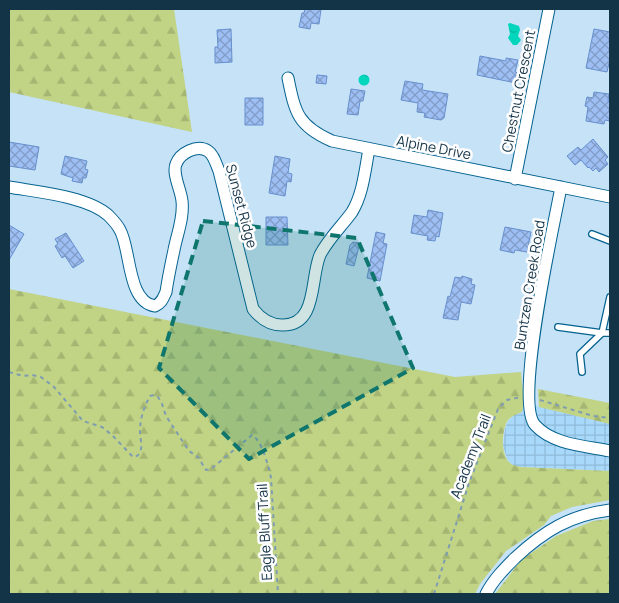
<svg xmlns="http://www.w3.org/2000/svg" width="619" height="603" font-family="Manrope,sans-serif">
<defs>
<pattern id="industrial-grid" width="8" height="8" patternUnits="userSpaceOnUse" patternTransform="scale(1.25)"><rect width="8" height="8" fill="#a8d8fa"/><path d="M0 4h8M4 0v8" fill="none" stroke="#90bad8"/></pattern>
<pattern id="forest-firs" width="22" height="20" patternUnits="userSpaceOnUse" patternTransform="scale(1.25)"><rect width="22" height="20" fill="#c1d384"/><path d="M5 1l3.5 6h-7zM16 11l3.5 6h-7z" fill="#a5b673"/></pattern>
<pattern id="water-ripples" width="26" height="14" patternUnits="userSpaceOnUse" patternTransform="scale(1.25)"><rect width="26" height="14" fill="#00d6bb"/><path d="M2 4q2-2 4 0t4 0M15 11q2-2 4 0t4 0" fill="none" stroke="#01b8a2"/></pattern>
<pattern id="building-cross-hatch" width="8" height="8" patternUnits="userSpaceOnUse" patternTransform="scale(1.25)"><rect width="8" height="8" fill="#9ebff4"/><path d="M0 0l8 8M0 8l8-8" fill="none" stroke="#809cc7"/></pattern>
</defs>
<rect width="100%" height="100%" fill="#c5e2f6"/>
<path fill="url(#industrial-grid)" d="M524 403 610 424V471L521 467 512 465 507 459 503 446 505 429 508 421 514 415 522 412Z"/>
<path fill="url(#forest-firs)" d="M9 9H174L192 132 9 92Z
M9 289 455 377 521 372 524 403 522 412C517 414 512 416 508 420 501 431 500 459 513 465 516 466 519 466 521 467L610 471V500L572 507 551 516 544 525 506 551 480 584 475 594H9Z
M538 389 610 403V424L539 407Z
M610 519V594H495L521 560 556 536 593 521Z"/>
<path fill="url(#water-ripples)" d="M510 23 519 26 520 30 518 36 521 40 517 45H513L508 38 510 34 508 24Z
M358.5 80a5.5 5.5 0 1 1 11 0a5.5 5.5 0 1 1-11 0Z"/>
<path fill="url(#building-cross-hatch)" stroke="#678fce" d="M305 9H321L319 24 311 23 310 29 299 27 302 13H304Z
M231 29 232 62 215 63V47H218L217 30Z
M594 29 610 32V64L609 63 607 72 586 68Z
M480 56 506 61V58L518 60 515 72 518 73 516 83 477 75Z
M317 75 327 76 326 84 316 83Z
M405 81 423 84 422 90 448 94 444 118 441 120 424 117 425 113 417 112 418 103 401 100Z
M351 89 365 91 363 101H360L358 115 347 114Z
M594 92 609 94 608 101 610 102V121L605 120 604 124 586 121 588 107 585 106 587 97 593 98Z
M245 98H263V125H245Z
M593 139 608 157 605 160 608 164 599 172 596 168 593 171 589 167 588 168 581 160 575 165 567 156 578 147 581 150Z
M9 142 39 147 35 170 9 166Z
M65 156 87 161 85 169 88 170 86 178H83L82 183 72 181 73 178 61 174Z
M275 156 290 159 288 173 292 174 291 182 287 181 285 196 269 193Z
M428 210 443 213 439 237 436 236 435 241 427 240 428 236 411 233 414 215 427 217Z
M266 217H287L288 245H266Z
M9 225 24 234 9 260Z
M505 227 531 232 527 252 515 250 514 253 500 250Z
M376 232 385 234 383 243 387 244 380 281 367 278Z
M66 233 84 261 73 268 65 256 62 258 55 246 58 244 55 239Z
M353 242 360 243 354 266 346 264 350 245Z
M462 276 472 279 471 284 475 285 471 304 461 302 458 320 443 318 448 296 450 297 455 277 461 278Z"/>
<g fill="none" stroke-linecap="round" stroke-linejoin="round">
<g stroke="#04628f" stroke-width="8">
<path id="lane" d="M592 234 610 241
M558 327 602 333 610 297
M582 372 580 354 602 333H610"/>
</g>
<g stroke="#04628f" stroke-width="13">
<path id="street" d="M288 78C295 113 298 126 332 141L610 197
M515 179 549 9
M9 187C37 192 86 196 108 215 112 219 117 224 120 230 131 249 127 302 155 306 162 303 163 298 166 292 168 278 171 264 174 250 177 234 184 218 182 201 181 190 172 174 176 164 180 153 197 144 208 151 214 155 216 164 219 171L253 309C260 318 270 325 282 325 318 326 310 278 320 255 328 239 342 226 352 212 363 194 365 170 369 149
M561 187C554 225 514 401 535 425 553 445 586 446 610 451
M486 594C493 580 504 569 515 558 544 531 570 515 610 510"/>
</g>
<path stroke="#7f9db1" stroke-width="2" stroke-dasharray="4 4" stroke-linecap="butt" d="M9 372 23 376 32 375 41 377 54 387 83 421 102 427 113 436 133 457C137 456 138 456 140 452 143 446 140 438 140 432 140 418 144 407 150 396L154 395 158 397 162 404 166 416 189 451 198 457 206 470 211 469 252 435C262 440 269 468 271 478L278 594
M540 400 593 416 610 418
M434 594 469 483 498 409 507 400 521 397"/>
<use href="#lane" stroke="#fff" stroke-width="5.5"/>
<use href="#street" stroke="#fff" stroke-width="11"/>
</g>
<path fill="#0f766e" fill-opacity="0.2" stroke="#0f766e" stroke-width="4" stroke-dasharray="10 6" stroke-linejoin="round" d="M203 221 357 238 413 368 249 459 159 368Z"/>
<g text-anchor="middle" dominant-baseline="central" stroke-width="5" stroke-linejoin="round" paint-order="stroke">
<g font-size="14" fill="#133347" stroke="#fefefe">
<text transform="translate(518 91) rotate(-79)">Chestnut Crescent</text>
<text transform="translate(434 147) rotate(11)">Alpine Drive</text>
<text transform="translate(242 206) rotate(75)">Sunset Ridge</text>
<text transform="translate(529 285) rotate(-81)">Buntzen Creek Road</text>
<text transform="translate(470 456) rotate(-69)">Academy Trail</text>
<text transform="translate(264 532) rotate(-93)">Eagle Bluff Trail</text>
</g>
</g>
<rect width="619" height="603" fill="none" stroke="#133347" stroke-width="20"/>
</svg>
